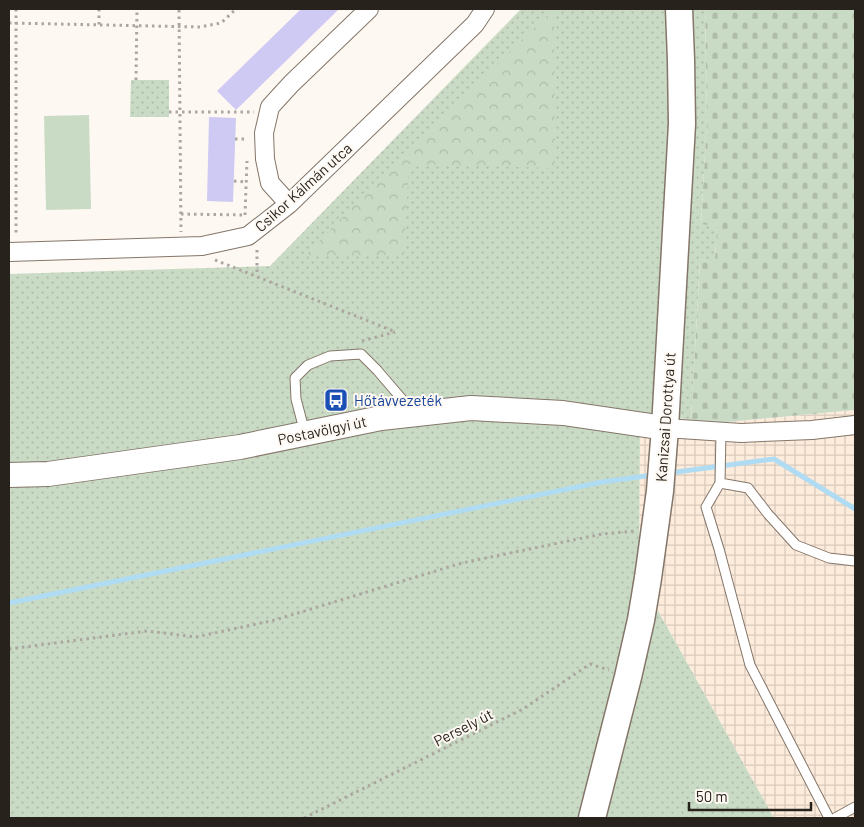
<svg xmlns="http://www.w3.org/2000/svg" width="864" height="827" font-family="Barlow,sans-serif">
<defs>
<pattern id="industrial-grid" width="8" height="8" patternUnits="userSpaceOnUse" patternTransform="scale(1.25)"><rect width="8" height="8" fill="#fdecdc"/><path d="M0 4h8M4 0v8" fill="none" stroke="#d9cabc"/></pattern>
<pattern id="green-dots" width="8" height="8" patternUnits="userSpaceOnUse" patternTransform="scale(1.25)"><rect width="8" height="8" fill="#cadbc5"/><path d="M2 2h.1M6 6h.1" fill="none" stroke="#aebca9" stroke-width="1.8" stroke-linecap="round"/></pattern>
<pattern id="forest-crowns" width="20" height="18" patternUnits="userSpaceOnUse" patternTransform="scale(1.25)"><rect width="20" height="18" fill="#cadbc5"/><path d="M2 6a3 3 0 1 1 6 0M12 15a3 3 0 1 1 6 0" fill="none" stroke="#aebca9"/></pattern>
<pattern id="cemetery-stones" width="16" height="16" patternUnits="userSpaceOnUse" patternTransform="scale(1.25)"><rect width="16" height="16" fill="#cadbc5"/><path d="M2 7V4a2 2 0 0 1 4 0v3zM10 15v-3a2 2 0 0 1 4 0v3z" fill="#aebca9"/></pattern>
</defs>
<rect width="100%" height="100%" fill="#fef8f2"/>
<path fill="url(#industrial-grid)" d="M855 410V818H774L639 577 640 424 641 413 717 423Z"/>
<path fill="url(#green-dots)" d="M521 9H705L707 118 701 223 717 226 715 260 700 261 691 420 642 413 640 424 639 577 774 818H9V274L270 266Z
M131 80H169V117H130Z"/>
<path fill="url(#forest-crowns)" d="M554 9 555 168 409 164 404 255 305 256 398 159Z"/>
<path fill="url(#cemetery-stones)" d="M705 9H855V410L717 423 691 420 700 261 715 259 717 226 701 224 707 118Z"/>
<path fill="#cadbc5" d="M89 115 91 209 46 210 44 116Z"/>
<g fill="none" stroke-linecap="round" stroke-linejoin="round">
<path stroke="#b0dcf3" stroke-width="5" d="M669 473 774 459 855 509
M9 603 602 482 653 475"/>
</g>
<path fill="#cecaf3" d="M301 9H339L236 110 217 91Z
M209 117 236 118 233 202 207 201Z"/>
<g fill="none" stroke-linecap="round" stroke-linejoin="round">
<g stroke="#847669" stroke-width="11">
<path id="lane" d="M721 431 720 483 706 507 719 549 750 665 829 818
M305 433 296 399 295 378 308 365 330 356 361 354 377 370 413 412
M720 483 748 488 768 514 796 545 829 558 855 561
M835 818 855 807"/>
</g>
<g stroke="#847669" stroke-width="20">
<path id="street" d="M289 204 270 183 265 159 264 133 270 107 291 84 369 9
M9 252 202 246 248 236 289 204 475 24 485 9
M665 428 741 433 812 430 855 425"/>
</g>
<g stroke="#847669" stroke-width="26">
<path id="secondary" d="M9 475 48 474 240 447 381 418 471 408 563 413 665 428"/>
</g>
<g stroke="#847669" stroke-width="29">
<path id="primary" d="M592 818 628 677 641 620 648 578 660 491 665 428 682 124 681 60 679 9"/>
</g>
<path stroke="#aca6a0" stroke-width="3" stroke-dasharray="2.5 4" stroke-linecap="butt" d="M16 9V236
M99 9V25
M179 10 181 232
M9 23 200 27 221 23 236 9
M136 80 137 9
M169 112H254
M235 139H248
M234 181 247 182
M181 214 245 215
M245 215 247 161
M257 250V276
M215 260 396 332
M362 341 395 332
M9 649 147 631 196 637 275 620 462 563 602 534 636 531
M304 818 523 709 590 664 609 670"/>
<use href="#lane" stroke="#fff" stroke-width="9"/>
<use href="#street" stroke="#fff" stroke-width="18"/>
<use href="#secondary" stroke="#fff" stroke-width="24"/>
<use href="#primary" stroke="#fff" stroke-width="26"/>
</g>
<defs>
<g id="bus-square" transform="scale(1.25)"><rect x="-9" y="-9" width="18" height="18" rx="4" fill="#1a4fb4" stroke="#fef8f2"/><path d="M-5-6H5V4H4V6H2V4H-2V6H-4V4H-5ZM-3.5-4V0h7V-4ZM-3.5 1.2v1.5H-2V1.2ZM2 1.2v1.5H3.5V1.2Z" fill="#fff"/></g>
</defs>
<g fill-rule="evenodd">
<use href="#bus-square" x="336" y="400"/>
</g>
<g text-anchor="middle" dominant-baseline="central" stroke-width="4" stroke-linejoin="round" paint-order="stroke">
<g font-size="15" fill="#28221d" stroke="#fef8f2">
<text transform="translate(303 187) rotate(-42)">Csikor Kálmán utca</text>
<text transform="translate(665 417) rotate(-86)">Kanizsai Dorottya út</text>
<text transform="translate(322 430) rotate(-12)">Postavölgyi út</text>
<text transform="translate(463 727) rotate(-27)">Persely út</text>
</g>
<g font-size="15" fill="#164399" stroke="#fef8f2" text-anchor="start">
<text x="354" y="400">Hőtávvezeték</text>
</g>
</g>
<rect width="864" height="827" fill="none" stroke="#28221d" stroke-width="20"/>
<path d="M689 802v8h122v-8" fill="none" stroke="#28221d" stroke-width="2.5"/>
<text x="696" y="802" font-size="15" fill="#28221d" stroke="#fef8f2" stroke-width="4" paint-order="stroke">50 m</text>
</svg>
